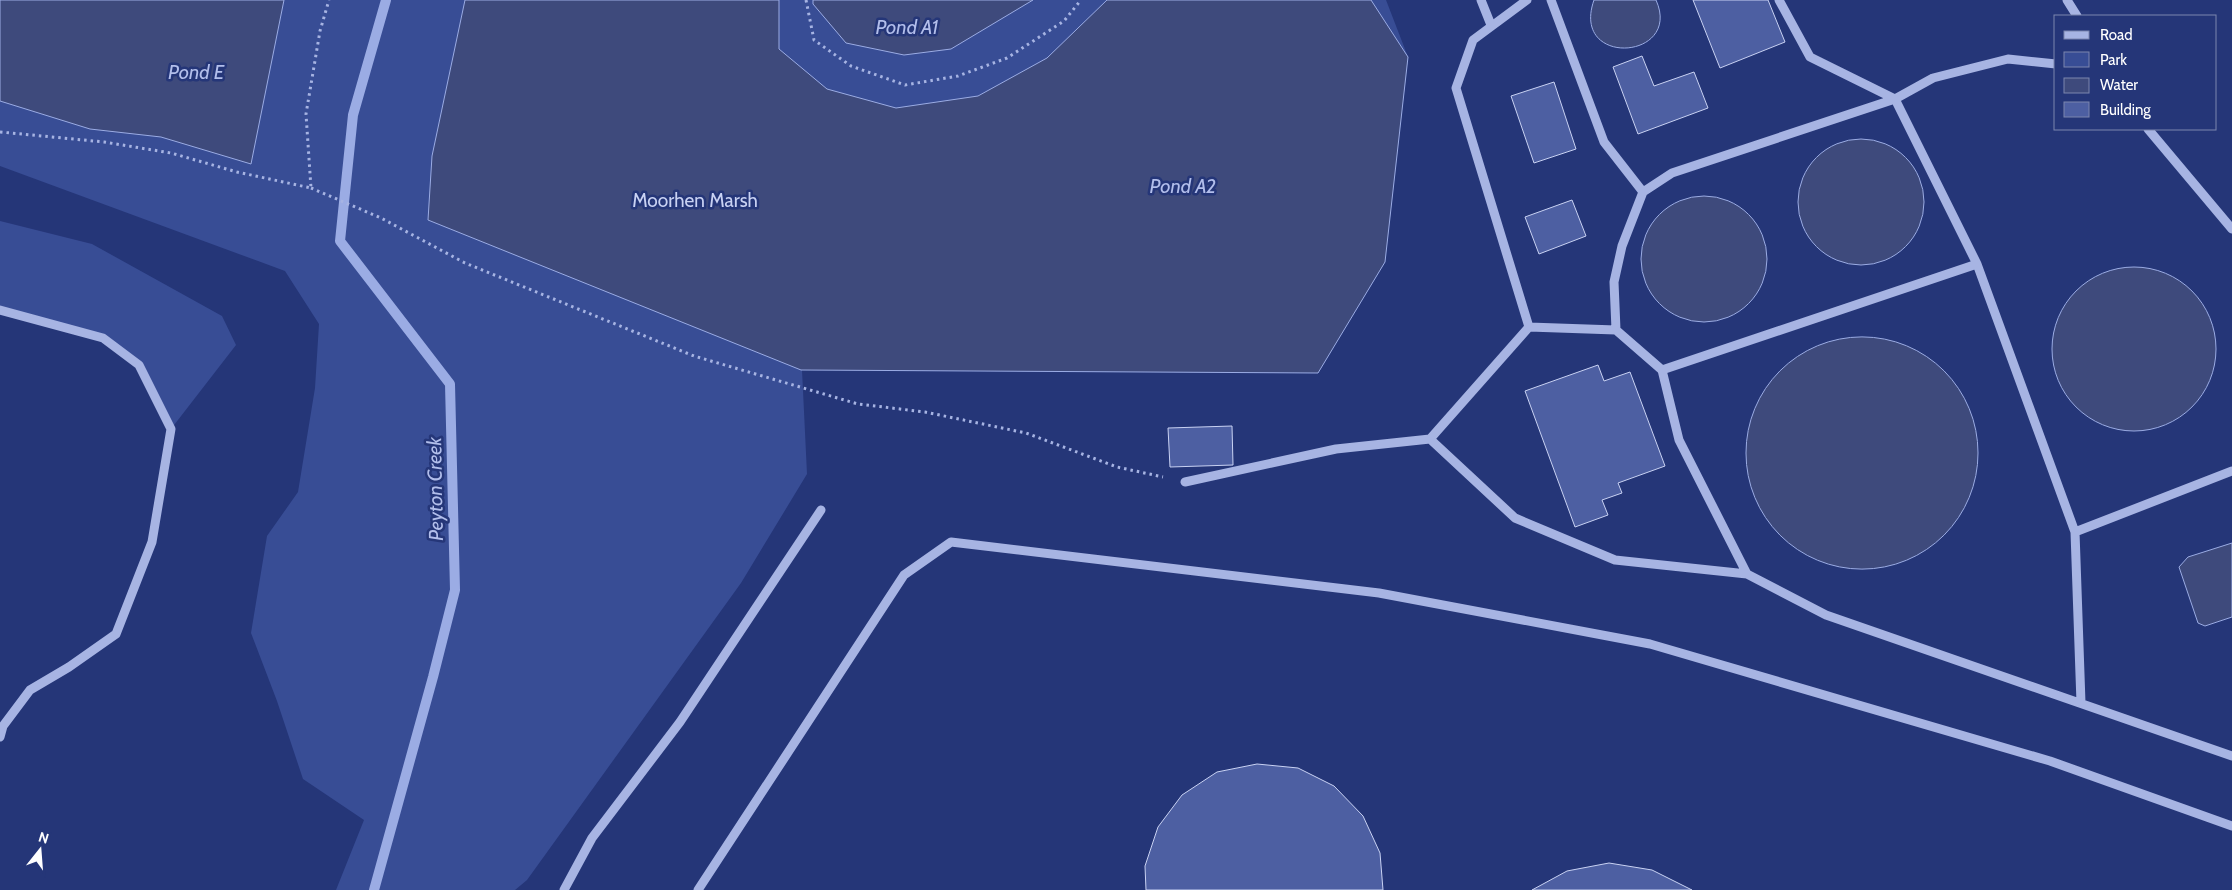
<svg xmlns="http://www.w3.org/2000/svg" width="2232" height="890" font-family="Cabin,sans-serif">
<rect width="100%" height="100%" fill="#253678"/>
<path fill="#384d95" d="M0 0H1386L1408 57 1385 262 1318 373 802 370 807 474 741 583 527 880 515 890H336L364 820 303 779 277 701 251 633 267 536 298 492 315 388 319 324 285 271 0 166Z
M0 221 92 244 222 316 236 345 171 429 139 365 103 338 0 310Z"/>
<path fill="#3e4a7c" stroke="#9bace4" d="M0 0H284L251 164 161 137 90 129 0 101Z
M465 0H779V49L827 89 896 108 978 96 1047 58 1107 0H1371L1408 57 1385 262 1318 373 801 370 428 220 432 156Z
M813 0H1033L951 49 904 55 846 43 813 4Z
M1594 0H1656C1683 60 1570 68 1594 0Z
M1798 202a63 63 0 1 1 126 0a63 63 0 1 1-126 0Z
M1641 259a63 63 0 1 1 126 0a63 63 0 1 1-126 0Z
M2052 349a82 82 0 1 1 164 0a82 82 0 1 1-164 0Z
M1746 453a116 116 0 1 1 232 0a116 116 0 1 1-232 0Z
M2232 543V617L2205 626 2198 623 2179 567 2188 557Z"/>
<g fill="none" stroke-linecap="round" stroke-linejoin="round">
<path stroke="#9bace4" stroke-width="10" d="M374 890 433 677 455 590 450 384 340 241 353 115 386 0"/>
</g>
<path fill="#4d5fa2" stroke="#c9d2f3" d="M1693 0H1768L1785 42 1720 68Z
M1642 56 1654 86 1694 72 1708 108 1638 134 1613 67Z
M1554 82 1576 149 1534 163 1511 96Z
M1572 200 1586 236 1539 254 1525 217Z
M1598 365 1604 381 1630 372 1665 466 1618 483 1622 493 1602 500 1608 515 1575 527 1525 391Z
M1232 426 1233 465 1170 467 1168 428Z
M1257 764 1298 768 1334 786 1363 816 1380 853 1383 890H1146L1145 866 1158 827 1182 795 1217 772Z
M1609 863 1652 870 1692 890H1532L1567 871Z"/>
<g fill="none" stroke-linecap="round" stroke-linejoin="round">
<path stroke="#a7b4e3" stroke-width="3" stroke-dasharray="2.5 4" stroke-linecap="butt" d="M806 0 814 40 851 66 905 85 958 76 1007 58 1064 21 1081 0
M0 132 104 142 171 153 237 172 311 188 306 114 320 31 329 0
M311 188 381 218 465 263 694 356 858 404 925 412 1026 433 1117 467 1163 477"/>
<path stroke="#a7b4e3" stroke-width="9" d="M1481 0 1491 25
M1527 0 1473 40 1456 88 1529 327
M1551 0 1604 142 1643 192
M1779 0 1810 57 1895 99
M2067 0 2077 16
M2148 129 2232 229
M1977 264 1895 99 1933 78 2008 59 2056 64
M0 310 103 338 139 365 171 429 152 542 116 634 69 667 30 690 3 726 0 737
M1616 330 1614 282 1622 246 1643 192 1672 173 1895 99
M1662 370 1977 264 2075 532 2081 703
M1430 439 1515 518 1615 560 1747 574
M1185 482 1336 449 1430 439 1529 327 1616 330 1662 370 1679 440 1747 574 1826 615 2232 756
M2075 532 2232 471
M564 890 592 838 680 722 821 510
M698 890 904 575 951 542 1379 593 1650 644 2050 761 2232 826"/>
</g>
<g text-anchor="middle" dominant-baseline="central" stroke-width="5" stroke-linejoin="round" paint-order="stroke">
<g font-size="19" fill="#c9d2f3" stroke="#253678">
<text x="695" y="200">Moorhen Marsh</text>
</g>
<g font-size="20" font-style="italic" fill="#b2beeb" stroke="#253678">
<text x="907" y="27">Pond A1</text>
<text x="196" y="72">Pond E</text>
<text x="1183" y="186">Pond A2</text>
<text transform="translate(435 489) rotate(-91)">Peyton Creek</text>
</g>
</g>
<rect x="2054" y="15" width="162" height="115" fill="#253678" stroke="#7c86ae"/>
<rect x="2064" y="31" width="25" height="8" fill="#a7b4e3" stroke="#7c86ae"/>
<text x="2100" y="40" font-size="15" fill="#ffffff">Road</text>
<rect x="2064" y="52" width="25" height="15" fill="#384d95" stroke="#7c86ae"/>
<text x="2100" y="65" font-size="15" fill="#ffffff">Park</text>
<rect x="2064" y="78" width="25" height="15" fill="#3e4a7c" stroke="#7c86ae"/>
<text x="2100" y="90" font-size="15" fill="#ffffff">Water</text>
<rect x="2064" y="102" width="25" height="15" fill="#4d5fa2" stroke="#7c86ae"/>
<text x="2100" y="115" font-size="15" fill="#ffffff">Building</text>
<g transform="translate(40 850) rotate(17)" stroke="#253678" stroke-width="4" paint-order="stroke">
<path d="M0-4L9 19L0 12L-9 19Z" fill="#ffffff"/>
<text y="-8" font-size="14" font-weight="bold" text-anchor="middle" fill="#ffffff">N</text>
</g>
</svg>
